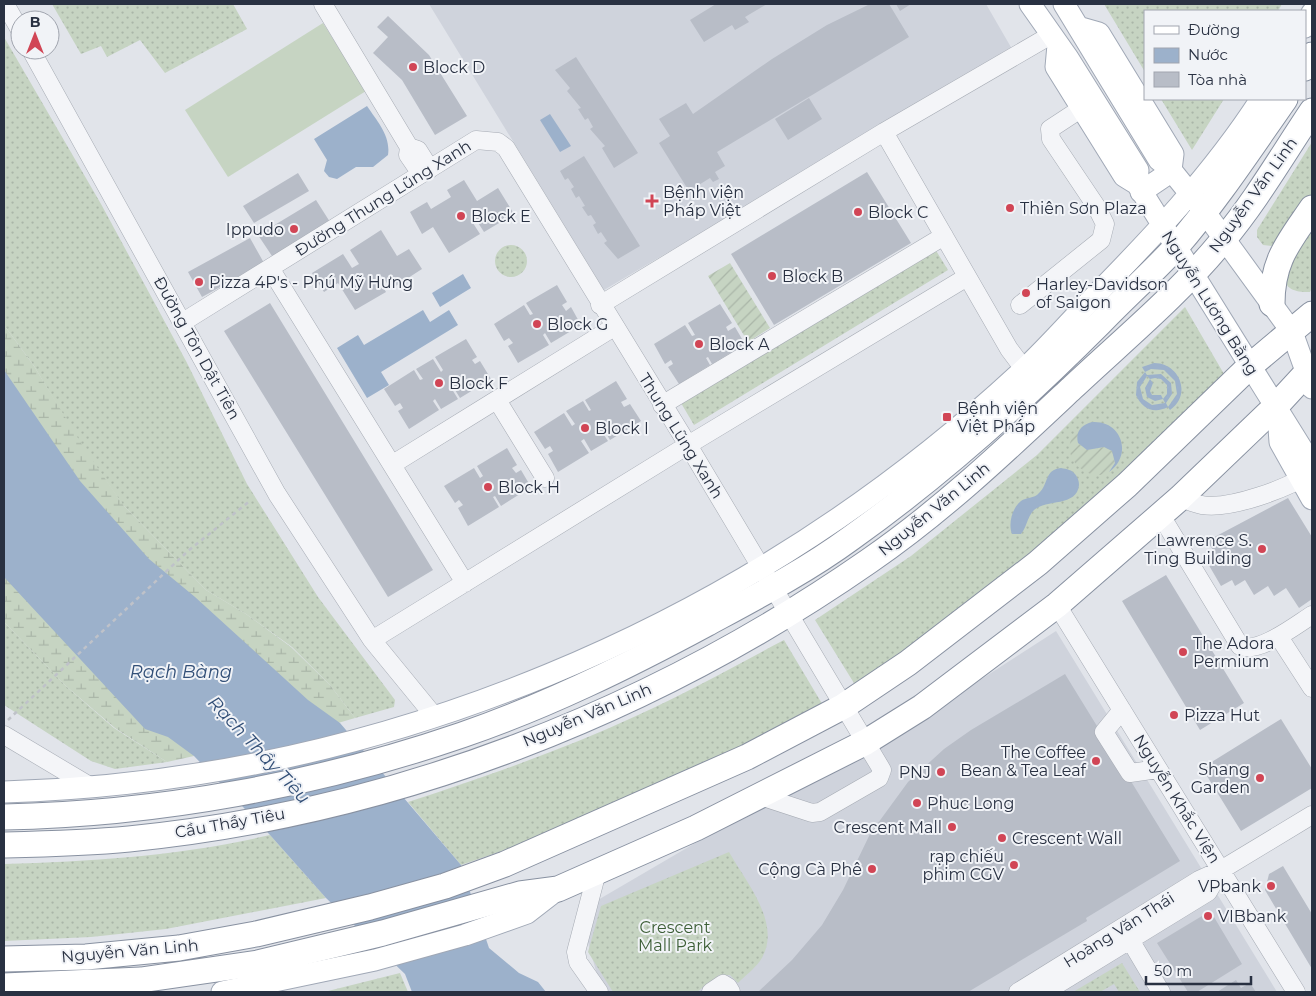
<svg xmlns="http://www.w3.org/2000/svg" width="1316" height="996" font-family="Montserrat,sans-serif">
<defs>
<pattern id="grass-dots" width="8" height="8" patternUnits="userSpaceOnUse" patternTransform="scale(1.25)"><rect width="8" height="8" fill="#c6d4c2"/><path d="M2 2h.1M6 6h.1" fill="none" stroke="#aab6a8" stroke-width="1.8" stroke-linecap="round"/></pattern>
<pattern id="wetland-marsh" width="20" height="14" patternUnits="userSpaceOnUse" patternTransform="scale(1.25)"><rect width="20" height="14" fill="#c6d4c2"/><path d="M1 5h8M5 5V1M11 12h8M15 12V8" fill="none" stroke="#aab6a8"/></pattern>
<pattern id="garden-furrows" width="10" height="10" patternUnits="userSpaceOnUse" patternTransform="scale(1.25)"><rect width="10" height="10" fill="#c6d4c2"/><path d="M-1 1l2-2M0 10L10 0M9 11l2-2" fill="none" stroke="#aab6a8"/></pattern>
</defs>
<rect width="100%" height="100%" fill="#e1e4ea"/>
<path fill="#cfd3dc" d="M429 4H986L1012 49 604 290Z
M1056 631 1277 992H602L579 911 709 835 881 744Z"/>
<path fill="url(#grass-dots)" d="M52 4H233L247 29 165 73 140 40 107 57 101 46 81 54Z
M1104 4H1282L1278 11H1145V72Z
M4 37 101 204 186 361 247 484 318 597 395 700 394 707 355 718 330 685 292 647 246 614 206 590 123 505 81 445 34 366 4 325Z
M1161 99H1224L1192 150Z
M1312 142V196L1281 243 1272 246 1263 245 1257 237V230Z
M1312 227V288L1310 292C1259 294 1300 245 1312 227Z
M495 261a16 16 0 1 1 32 0a16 16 0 1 1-32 0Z
M935 249 948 270 694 425 681 403Z
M1185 307 1224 374 1089 505 970 610 857 688 815 620 911 556 1037 455Z
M4 622 67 687 114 728 167 762 115 769 91 761 4 705Z
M784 640 824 707 755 746 534 840 461 865 408 802C485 777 562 750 636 716 686 693 735 666 784 640Z
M270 835 326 898 166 929 91 937 4 941V864C95 861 181 856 270 835Z
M729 852C746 882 784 926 760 961 754 969 745 976 738 983L730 975H719L697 992H613L588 952 601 906Z
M1122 963 1140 992H1119L1114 984 1100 992H1073Z
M400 973 408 992H324Z"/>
<path fill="url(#wetland-marsh)" d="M4 325 34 366 84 448 124 506 206 590 246 614 291 647 330 685 355 718 311 731 4 412Z
M4 523 194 756 167 762 115 728 67 687 4 622Z"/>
<path fill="url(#garden-furrows)" d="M730 263 770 328 748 342 708 276Z
M1084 425 1078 432V443L1087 450 1104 447 1112 451 1115 463C1101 496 1043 453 1084 425Z"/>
<path fill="#c6d4c2" d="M323 23 366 91 228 177 185 110Z"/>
<path fill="#9cb1cb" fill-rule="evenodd" d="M367 106C377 121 391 136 388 155L373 167H356L337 179 329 177 324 171 327 160 314 139Z
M550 114 571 146 560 152 540 120Z
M463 274 471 288 440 307 432 293Z
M423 310 430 322 449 310 458 325 381 372 389 385 367 398 337 348 358 335 364 345Z
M1154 363C1180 363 1192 395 1170 410L1168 407C1154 414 1142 409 1136 395L1137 382 1145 372 1142 367ZM1151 369 1164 370 1175 381 1177 394 1168 407 1166 403 1172 394 1171 383 1161 374 1147 375 1145 372ZM1147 376 1150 379 1145 388 1147 397 1155 401 1163 399 1165 403 1152 405 1143 399 1140 387ZM1155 378 1161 379 1167 385V394L1163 399 1161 395H1152L1150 391 1153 383 1150 379Z
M4 370 80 481 149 559 195 597 308 700 340 723 461 865 489 948 519 973 538 982 546 992H412L405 974 326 898 270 835 194 756 168 737 145 729 4 577Z
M1092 422C1122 420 1133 455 1109 472L1115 463 1112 451 1104 447 1087 450 1078 443C1075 431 1082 425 1092 422Z
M1061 468C1067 469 1072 470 1075 474 1078 478 1079 481 1079 485 1077 507 1046 499 1034 510 1027 517 1027 527 1021 534H1012C1008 524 1012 508 1021 501 1026 497 1034 499 1039 493 1049 484 1044 470 1061 468Z"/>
<path fill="#b8bdc7" d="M716 4H767L745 17 749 22 735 30 732 25 704 42 690 20Z
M870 4H889L909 37 717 152 725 166 715 172 719 179 713 182 710 178 689 191 659 143 670 136 659 119 686 103 693 114 772 59 827 25Z
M896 4H911L900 11Z
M388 16 429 55 467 116 435 135 402 80 373 53 388 37 377 27Z
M576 57 638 153 614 168 602 148 605 146 590 129 593 127 588 118 585 120 578 109 581 108 567 91 570 88 555 70Z
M809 98 822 119 788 140 775 119Z
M584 156 640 246 618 259 604 243 607 241 601 232 598 234 593 225 596 223 591 215 588 216 582 207 585 206 579 196 576 198 571 189 574 187 568 178 565 180 560 171Z
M867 172 911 243 774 325 731 254Z
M298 173 309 191 254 223 243 206Z
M464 180 477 201 498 188 514 214 484 232 475 218 471 220 480 234 449 253 433 227 422 234 410 212 427 202 431 209 451 197 447 190Z
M316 200 330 222 272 256 258 235Z
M381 230 397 256 409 249 422 269 391 289 382 276 378 279 386 292 355 310 338 283 324 292 312 273 343 254 352 268 359 264 350 250Z
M250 238 264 263 202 297 188 272Z
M557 285 567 302 562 305 566 311 571 307 581 325 551 343 545 333 543 335 549 345 518 363 508 346 513 343 509 338 504 341 494 324 524 305 530 315 533 314 526 303Z
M270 303 433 570 388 597 224 331Z
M720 304 732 323 726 327 728 331 735 327 745 344 712 364 708 357 706 358 710 365 679 384 668 367 673 364 671 360 665 364 654 344 685 325 692 336 695 335 688 323Z
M466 339 477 357 472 360 475 364 480 361 491 379 460 398 452 385 450 386 458 399 441 409 435 399 433 401 439 410 409 429 398 411 403 408 400 403 395 406 384 389 414 370 420 380 423 379 416 369 433 359 441 372 443 370 435 357Z
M616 381 627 399 621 402 624 407 630 404 641 421 610 440 604 430 602 432 608 441 591 451 584 439 581 441 589 453 558 472 548 454 553 451 550 446 545 449 534 432 564 413 572 426 575 424 566 411 583 401 589 411 591 410 585 400Z
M507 448 517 465 512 468 516 473 521 470 531 487 501 506 495 496 493 497 499 507 468 526 458 508 463 505 459 500 455 503 444 486 474 468 480 478 483 476 477 466Z
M1288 498 1312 537V599L1299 608 1286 588 1274 596 1268 586 1254 595 1245 580 1235 586 1232 580 1221 586 1207 562 1217 556 1207 541Z
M1166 575 1244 703 1200 730 1122 601Z
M1065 674 1180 861 1086 918 1087 921 968 992H758L792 960 822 925 843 890 870 834 908 782 944 749 971 730Z
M1281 719 1312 769V788L1241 831 1202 768Z
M1283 866 1312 914V969L1265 890 1269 874Z
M1207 913 1214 917 1242 964 1197 992H1188L1157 943Z
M1236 980 1241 988 1250 983 1256 992H1217Z"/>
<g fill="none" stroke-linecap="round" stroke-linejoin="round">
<g stroke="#a6abb4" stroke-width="19">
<path id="minor" d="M5 4 20 30
M323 4 409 147
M31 50 277 494 372 640 435 717
M421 174 408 155 409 147 418 150 430 169
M270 268 465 583
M600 305 884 132
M1020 305 1101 240 1105 224 1096 206 1051 139 1050 129 1082 108
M183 322 476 140 498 142 506 148 688 445 882 770 879 778 820 812 812 813 760 796
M1024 369 1009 349 884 132 1051 35
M497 400 545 478
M662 405 944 236
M393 464 614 327
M1180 498C1187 500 1195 504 1202 505 1230 510 1289 488 1312 472
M1160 514 1240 646C1259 654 1296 625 1312 615
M1057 605 1296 992
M1279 637 1312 688
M372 640 688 445 967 277
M1122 710 1104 732 1130 773 1158 769
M4 735 93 788
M597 872 576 952 578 962 599 992
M1126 933 1161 992
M711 992 723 984 728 987 731 992
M1018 992 1199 880 1221 870 1312 815
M1045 992 1208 892 1221 870"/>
</g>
<g stroke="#a0a8b6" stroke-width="23">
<path id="major" d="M1030 4 1068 58 1138 170 1137 184
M1064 4 1159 160 1171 170 1204 211 1292 332 1312 388
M1078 27 1099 33 1173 154 1171 170
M1305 27 1312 13
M1058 45 1056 67 1124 176 1137 184 1312 465
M1141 192 1172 171
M1285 422 1279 428 1280 442 1312 499
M4 792C380 781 743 629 1019 374 1043 352 1065 327 1087 304 1150 240 1212 175 1261 99
M222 992 375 960 465 935 527 913 558 889"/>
</g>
<g stroke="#8891a1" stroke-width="27">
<path id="highway" d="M1305 68 1312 55
M1272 304C1272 260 1289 242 1312 208
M4 817C158 814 316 785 462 735 547 706 628 666 706 624 756 597 806 571 851 538 941 474 1022 401 1100 323 1125 297 1152 273 1176 247 1216 201 1250 149 1285 99
M4 845C45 844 87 843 129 839 394 813 652 712 869 561 943 510 1007 449 1072 388 1123 340 1179 294 1223 240 1256 201 1283 154 1312 111
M4 959 86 957 179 948 256 934 370 907 445 886 505 864 747 757 844 706 908 663 1038 563 1127 485 1250 366 1312 314
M4 986 141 980 258 963 383 933 520 894 558 889 696 828 866 742 922 707 1057 605 1180 498 1276 406 1312 367"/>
</g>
<path stroke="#bfc2c9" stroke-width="2.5" stroke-dasharray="4 4" stroke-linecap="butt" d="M8 720 188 551 251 500"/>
<use href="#minor" stroke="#f4f5f8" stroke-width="18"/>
<use href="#major" stroke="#fff" stroke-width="21"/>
<use href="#highway" stroke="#fff" stroke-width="25"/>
</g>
<g fill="#d14555" stroke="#f1f3f7" stroke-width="2">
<circle cx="413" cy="67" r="5"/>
<path d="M649.5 193.5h5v5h5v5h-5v5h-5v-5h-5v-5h5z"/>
<circle cx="1010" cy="208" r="5"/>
<circle cx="858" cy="212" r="5"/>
<circle cx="461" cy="216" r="5"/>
<circle cx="294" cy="229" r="5"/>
<circle cx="772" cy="276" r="5"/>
<circle cx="199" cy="282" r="5"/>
<circle cx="1026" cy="293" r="5"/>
<circle cx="537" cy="324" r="5"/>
<circle cx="699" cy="344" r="5"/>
<circle cx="439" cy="383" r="5"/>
<rect x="942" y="412" width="10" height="10" rx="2.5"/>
<circle cx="585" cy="428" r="5"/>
<circle cx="488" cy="487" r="5"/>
<circle cx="1262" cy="549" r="5"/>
<circle cx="1183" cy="652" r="5"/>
<circle cx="1174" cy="715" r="5"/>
<circle cx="1096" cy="761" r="5"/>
<circle cx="941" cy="772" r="5"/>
<circle cx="1260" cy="778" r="5"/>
<circle cx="917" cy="803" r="5"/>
<circle cx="952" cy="827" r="5"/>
<circle cx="1002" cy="838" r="5"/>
<circle cx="1014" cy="865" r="5"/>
<circle cx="872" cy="869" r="5"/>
<circle cx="1271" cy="886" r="5"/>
<circle cx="1208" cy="916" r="5"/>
</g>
<g text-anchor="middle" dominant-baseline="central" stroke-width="4" stroke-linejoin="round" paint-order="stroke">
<g font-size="16" fill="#293142" stroke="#f1f3f7" text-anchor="start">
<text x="423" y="67">Block D</text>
<text x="663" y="192">Bệnh viện<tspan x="663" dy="18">Pháp Việt</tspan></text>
<text x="1020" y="208">Thiên Sơn Plaza</text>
<text x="868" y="212">Block C</text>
<text x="471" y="216">Block E</text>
<text x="284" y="229" text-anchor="end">Ippudo</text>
<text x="782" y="276">Block B</text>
<text x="209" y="282">Pizza 4P's - Phú Mỹ Hưng</text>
<text x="1036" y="284">Harley-Davidson<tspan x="1036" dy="18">of Saigon</tspan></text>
<text x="547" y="324">Block G</text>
<text x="709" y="344">Block A</text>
<text x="449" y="383">Block F</text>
<text x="957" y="408">Bệnh viện<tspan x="957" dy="18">Việt Pháp</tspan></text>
<text x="595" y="428">Block I</text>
<text x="498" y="487">Block H</text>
<text x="1252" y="540" text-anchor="end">Lawrence S.<tspan x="1252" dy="18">Ting Building</tspan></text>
<text x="1193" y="643">The Adora<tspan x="1193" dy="18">Permium</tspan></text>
<text x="1184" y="715">Pizza Hut</text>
<text x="1086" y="752" text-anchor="end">The Coffee<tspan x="1086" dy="18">Bean &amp; Tea Leaf</tspan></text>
<text x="1250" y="769" text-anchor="end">Shang<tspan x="1250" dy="18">Garden</tspan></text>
<text x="931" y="772" text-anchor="end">PNJ</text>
<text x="927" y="803">Phuc Long</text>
<text x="942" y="827" text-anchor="end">Crescent Mall</text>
<text x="1012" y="838">Crescent Wall</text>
<text x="1004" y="856" text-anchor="end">rạp chiếu<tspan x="1004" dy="18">phim CGV</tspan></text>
<text x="862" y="869" text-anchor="end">Cộng Cà Phê</text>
<text x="1261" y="886" text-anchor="end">VPbank</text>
<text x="1218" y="916">VIBbank</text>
</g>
<g font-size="16" fill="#293142" stroke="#f1f3f7">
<text transform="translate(1253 195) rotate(-54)">Nguyễn Văn Linh</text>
<text transform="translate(383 198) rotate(-32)">Đường Thung Lũng Xanh</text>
<text transform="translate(1210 303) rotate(58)">Nguyễn Lương Bằng</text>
<text transform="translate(197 348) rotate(61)">Đường Tôn Dật Tiên</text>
<text transform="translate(681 436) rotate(58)">Thung Lũng Xanh</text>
<text transform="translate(934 509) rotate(-39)">Nguyễn Văn Linh</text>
<text transform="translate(587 715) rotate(-23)">Nguyễn Văn Linh</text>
<text transform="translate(1177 799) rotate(58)">Nguyễn Khắc Viện</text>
<text transform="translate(230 823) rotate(-10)">Cầu Thầy Tiêu</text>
<text transform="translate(1119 930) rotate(-32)">Hoàng Văn Thái</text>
<text transform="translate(130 951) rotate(-5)">Nguyễn Văn Linh</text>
</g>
<g font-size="16" fill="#3c5e36" stroke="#f1f3f7">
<text x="675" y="927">Crescent<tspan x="675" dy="18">Mall Park</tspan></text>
</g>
<g font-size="18" font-style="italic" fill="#324f77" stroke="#f1f3f7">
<text x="181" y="672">Rạch Bàng</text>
<text transform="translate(259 750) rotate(47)">Rạch Thầy Tiêu</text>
</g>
</g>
<rect width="1316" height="996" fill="none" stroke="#293142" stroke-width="10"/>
<rect x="1144" y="10" width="162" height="90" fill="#f1f3f7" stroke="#a1a5af"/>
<rect x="1154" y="26" width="25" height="8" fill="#ffffff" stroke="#a1a5af"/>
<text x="1188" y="35" font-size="15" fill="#293142">Đường</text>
<rect x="1154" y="48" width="25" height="15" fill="#9cb1cb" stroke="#a1a5af"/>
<text x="1188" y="60" font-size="15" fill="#293142">Nước</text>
<rect x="1154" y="72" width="25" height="15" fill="#b8bdc7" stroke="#a1a5af"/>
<text x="1188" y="85" font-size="15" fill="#293142">Tòa nhà</text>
<g transform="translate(35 35)"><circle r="24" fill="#f1f3f7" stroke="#a1a5af"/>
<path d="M0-4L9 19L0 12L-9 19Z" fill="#d14555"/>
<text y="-8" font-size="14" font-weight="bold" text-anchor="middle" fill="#293142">B</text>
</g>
<path d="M1146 976v8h105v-8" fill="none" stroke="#293142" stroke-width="2.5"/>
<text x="1154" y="976" font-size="15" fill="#293142" stroke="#f1f3f7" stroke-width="4" paint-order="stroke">50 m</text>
</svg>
